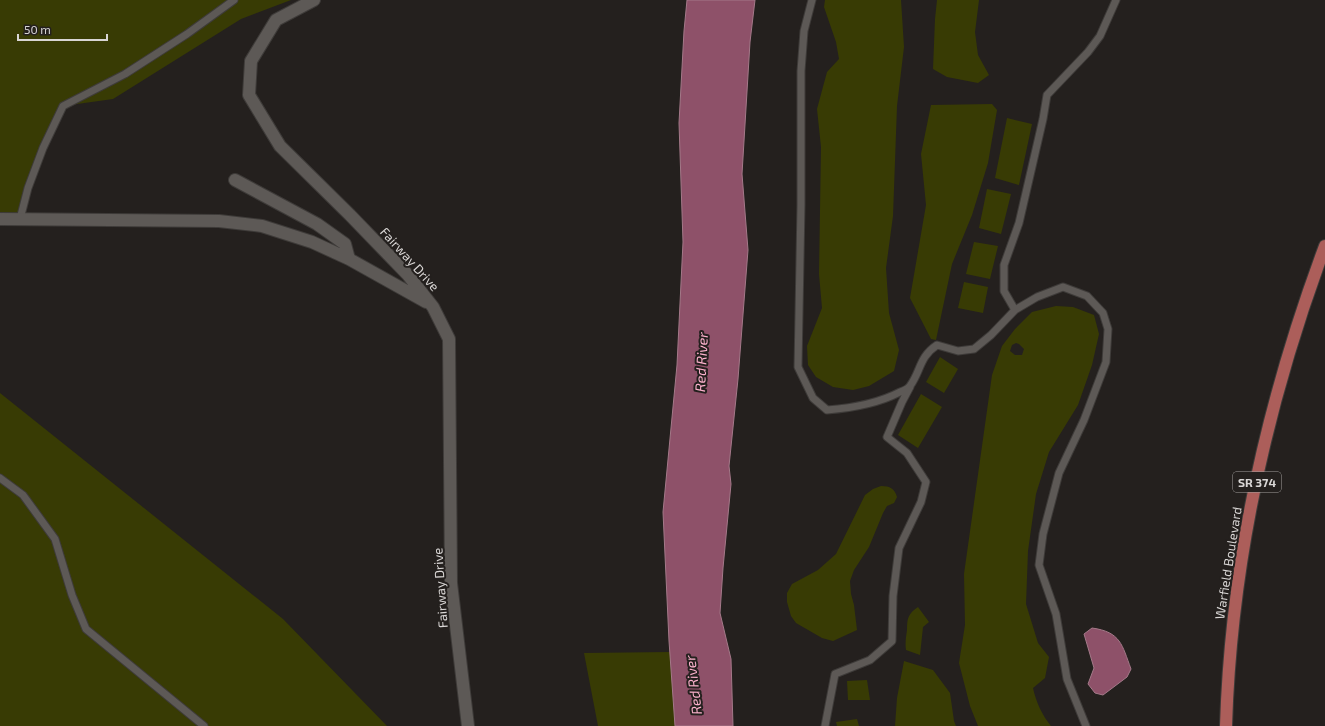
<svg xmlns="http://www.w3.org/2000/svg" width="1325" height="726" font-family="'Exo 2',sans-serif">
<rect width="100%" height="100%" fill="#24201e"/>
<path fill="#383b04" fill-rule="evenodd" d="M0 0H291L241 19 113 99 63 106 43 148 20 219H0Z
M825 0H901L904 47 897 106 893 216 886 268 889 313 899 350 894 371 869 386 853 390 833 387 816 377 808 365 807 346 822 308 819 274 821 147 817 109 827 72 839 59 836 42 824 7Z
M937 0H979L975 32 978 55 989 75 978 83 947 77 933 69 935 19Z
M992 104 997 110 988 163 972 215 952 264 936 340 931 339 910 298 926 205 921 154 931 105Z
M1007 118 1032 124 1019 185 995 178Z
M987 189 1011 194 1001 234 979 228Z
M974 242 998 246 990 279 966 274Z
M964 282 988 287 983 313 958 308Z
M1056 306 1073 307 1094 315 1099 334 1092 365 1078 405 1049 452 1036 494 1028 551 1026 604 1038 643 1049 657 1045 678 1033 688C1036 702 1042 715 1051 726H978L970 706 959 663 965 625 964 574 992 375 1002 346 1015 329 1032 312ZM1016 343 1019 344 1024 349 1022 355H1015L1010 351 1012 345Z
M940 357 958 369 944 393 926 382Z
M0 393 283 619 387 726H0Z
M921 394 942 407 918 448 898 435Z
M881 486C890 486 895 489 897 497L894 503 887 506 883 513 869 547 854 570 850 581 851 594 854 605 857 630 833 641 822 638 796 623 791 616 787 602V593L792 584 818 570 836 554 865 495 873 489Z
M918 607 929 622 923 627 920 655 906 650C905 643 906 637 907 630 907 618 908 614 918 607Z
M671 652 675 726H598L584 653Z
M904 661 933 670 950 693 954 721 956 726H895L897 698Z
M867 680 870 700H848L847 681Z
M857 719 859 726H837L836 722Z"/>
<path fill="#8e5169" stroke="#a47989" d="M687 0H755L750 42 742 174 748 250 738 379 729 466 731 484 723 568 720 613 731 659 733 726H675L669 641 663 512 677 365 683 242 679 123 684 31Z
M1092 628C1121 632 1122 645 1131 669L1127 677 1103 695 1095 693 1088 684 1094 668 1084 634Z"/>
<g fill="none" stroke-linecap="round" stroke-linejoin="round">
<g stroke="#3e3b39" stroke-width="9">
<path id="lane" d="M812 0 804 31 801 71V205L798 367 813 398 827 410C853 408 877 404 900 392 903 391 908 389 910 386 921 371 919 357 937 345L958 351 974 349 991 335 1015 310 1037 297 1063 287 1087 296 1103 313 1108 329 1106 362 1084 420 1059 473 1043 534 1039 565 1056 614 1067 679 1086 726
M20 219 28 188 43 148 63 106 125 74 187 34 234 0
M1015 310 1004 291V265L1019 223 1043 119 1047 95 1088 52 1100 36 1116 0
M0 478 23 495 55 539 72 595 86 629 204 726
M825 726 835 674 870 660 892 641 893 596 899 548 921 502 926 482 907 453 887 437 902 402 910 387"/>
</g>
<g stroke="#3e3b39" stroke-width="14">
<path id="street" d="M314 0 276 20 251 61 249 95 280 146 350 215 408 275 433 307 449 339 451 583 468 726
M235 180 317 224 345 244 349 259
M0 219 219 221 262 226 312 242 349 259 426 302"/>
</g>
<g stroke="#3e3b39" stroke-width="14">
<path id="primary" d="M1226 726C1231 562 1268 399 1325 246"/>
</g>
<use href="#lane" stroke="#5d5956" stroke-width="7"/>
<use href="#street" stroke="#5d5956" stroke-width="12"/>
<use href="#primary" stroke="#ac5e5a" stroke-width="12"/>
</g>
<g text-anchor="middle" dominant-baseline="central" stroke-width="4" stroke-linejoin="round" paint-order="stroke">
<rect fill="#24201e" stroke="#a39f9e" stroke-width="1" x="1233" y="472" width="48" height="20" rx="3"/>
<g font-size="12" font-weight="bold" fill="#d9d6d5">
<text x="1257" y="482">SR 374</text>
</g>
<g font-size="13" fill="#d9d6d5" stroke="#24201e">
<text transform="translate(410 259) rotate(48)">Fairway Drive</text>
<text transform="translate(1228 563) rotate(-81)">Warfield Boulevard</text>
<text transform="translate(440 588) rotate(-94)">Fairway Drive</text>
</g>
<g font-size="14" font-style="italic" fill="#fcb2cd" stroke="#24201e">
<text transform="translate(701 362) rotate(-87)">Red River</text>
<text transform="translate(693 685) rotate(-97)">Red River</text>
</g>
</g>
<path d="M18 34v6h89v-6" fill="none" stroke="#d9d6d5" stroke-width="2"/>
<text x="24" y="34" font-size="12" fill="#d9d6d5" stroke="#24201e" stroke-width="3" paint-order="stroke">50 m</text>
</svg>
